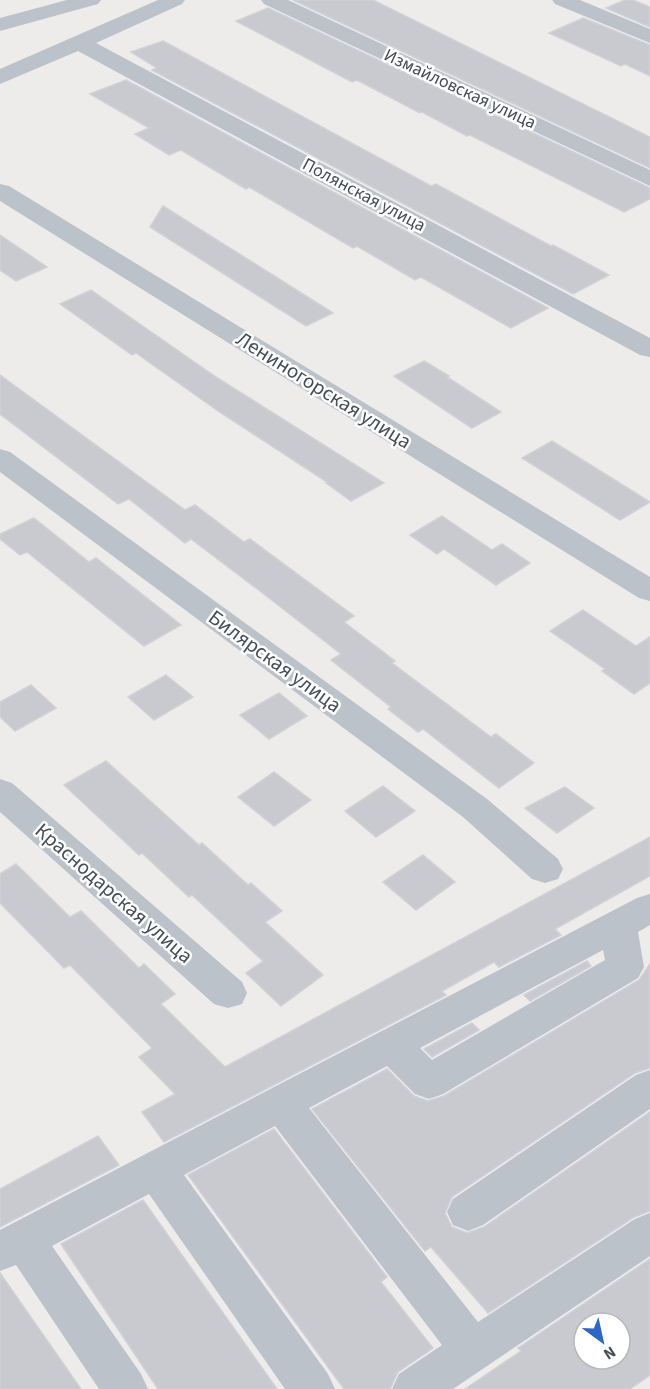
<svg xmlns="http://www.w3.org/2000/svg" width="650" height="1389" font-family="'Source Sans 3',sans-serif">
<rect width="100%" height="100%" fill="#eeebeb"/>
<path fill="#c9cad0" stroke="#d0d1d6" stroke-width="1.5" fill-rule="evenodd" d="M293 0H373L650 137V168Z
M625 0H633L650 7V27L606 8Z
M268 8 650 188V199L624 212 470 135 467 136 422 112 420 113 357 80 352 82 236 21Z
M583 18 650 45V76L625 64 621 66 549 33Z
M163 41 431 186 436 184 551 246 553 245 609 275 573 294 152 70 157 68 131 52Z
M126 80 548 308 511 328 421 277 415 280 357 246 353 248 249 187 246 189 181 150 169 155 135 134 149 128 90 94Z
M163 206 260 267 333 313 306 326 150 227Z
M0 235 47 267 16 281 0 270Z
M91 290 216 377 384 483 351 501 326 483 327 482 218 411 136 353 132 355 60 304Z
M424 361 449 376 447 377 501 412 472 428 394 376Z
M0 375 185 510 195 505 244 542 250 539 354 616 344 622 395 661 392 663 491 737 496 734 534 763 499 788 423 729 418 732 388 709 391 707 331 660 341 654 260 591 191 539 185 543 129 499 118 504 0 414Z
M552 441 621 484 650 502 620 520 522 458Z
M442 516 492 550 502 544 530 563 496 585 444 549 437 554 410 535Z
M34 518 89 562 96 558 181 625 144 646 27 552 20 555 0 539V534Z
M583 610 636 646 650 637V683L634 694 602 671 605 669 550 631Z
M166 675 193 697 154 720 128 697Z
M31 685 56 708 15 731 0 717V702Z
M279 693 307 716 269 739 240 715Z
M106 761 199 845 202 843 248 885 251 883 282 911 265 922 323 975 281 1006 246 973 263 961 192 895 189 897 142 853 139 855 64 785Z
M274 772 311 800 274 826 238 797Z
M383 786 415 811 376 837 345 811Z
M565 787 594 808 557 833 525 808Z
M650 837V876L555 929 561 935 499 967 494 962 442 991 446 995 164 1142 142 1112 175 1094 139 1057 152 1048 70 965 64 968 0 903V874L16 864 70 917 81 911 139 968 144 964 175 994 161 1004 225 1067Z
M423 855 455 882 416 910 383 882Z
M587 961 591 966 530 1001 524 995Z
M650 964V1068L635 1073 452 1197 445 1213 452 1227 467 1233 484 1227 650 1112V1211L634 1217 488 1313 431 1247 425 1251 312 1109 387 1069 414 1096 428 1101 444 1096 639 980Z
M472 1023 479 1030 432 1057 424 1049Z
M274 1129 387 1277 381 1282 433 1348 398 1372 390 1389H344L188 1175Z
M98 1136 119 1165 0 1227V1189Z
M143 1200 277 1389H158L61 1244Z
M650 1259V1375L630 1389H465L521 1351 518 1348ZM584 1323H620V1359H584Z
M0 1273 81 1389H0Z"/>
<g fill="none" stroke-linecap="round" stroke-linejoin="round">
<path fill="#bbc2c9" fill-rule="evenodd" d="M67 0H101L98 4 0 31V18Z
M158 0H185L182 4 96 43 650 338V357L640 355 78 51 0 84V69Z
M261 0H288L650 170V186L264 4Z
M552 0H580L650 29V43L555 4Z
M0 184 9 186 650 577V601L639 598 0 201Z
M0 449 10 452 487 799 558 859 563 869 558 879 545 883 532 879 463 817 0 472Z
M0 779 12 783 242 982 247 993 242 1004 228 1008 214 1004 0 812Z
M650 894V925L638 932 644 967 638 978 443 1094 429 1099 415 1094 387 1066 309 1108 478 1322 635 1219 650 1213V1256L453 1389H392L399 1374 442 1345 275 1126 184 1175 328 1374 335 1389H285L149 1194 52 1246 141 1374 148 1389H99L16 1265 0 1271V1230L637 898ZM603 950 605 960 432 1060 420 1048Z
M650 1070V1109L483 1225 468 1231 453 1225 447 1212 453 1199 636 1075Z"/>
</g>
<g text-anchor="middle" dominant-baseline="central" stroke-width="5" stroke-linejoin="round" paint-order="stroke">
<g font-size="18" fill="#464e56" stroke="#fff">
<text transform="translate(460 89) rotate(25)">Измайловская улица</text>
<text transform="translate(364 195) rotate(28)">Полянская улица</text>
</g>
<g font-size="21" fill="#464e56" stroke="#fff">
<text transform="translate(324 390) rotate(32)">Лениногорская улица</text>
<text transform="translate(275 661) rotate(36)">Билярская улица</text>
<text transform="translate(114 893) rotate(41)">Краснодарская улица</text>
</g>
</g>
<g transform="translate(602 1341) rotate(147)"><circle r="28" fill="#ffffff" stroke="#b5b8bb" stroke-width="1.5"/>
<path d="M0-4.5L10 22L0 15L-10 22Z" fill="#2e68c5"/>
<text y="-9" font-size="16" font-weight="bold" text-anchor="middle" fill="#464e56">N</text>
</g>
</svg>
